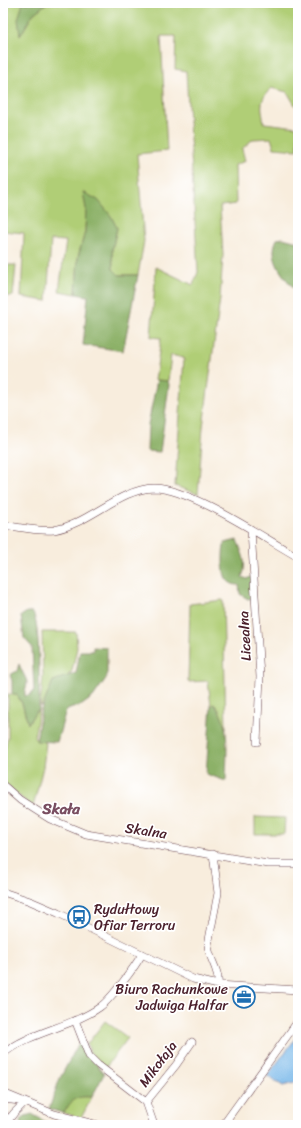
<svg xmlns="http://www.w3.org/2000/svg" width="301" height="1128" font-family="Sriracha,sans-serif">
<rect width="100%" height="100%" fill="#fff"/>
<filter id="ink" filterUnits="userSpaceOnUse"><feTurbulence type="fractalNoise" baseFrequency=".025" numOctaves="2"/><feDisplacementMap in="SourceGraphic" scale="8" xChannelSelector="R" yChannelSelector="G"/><feConvolveMatrix kernelMatrix="1 2 1 2 8 2 1 2 1" color-interpolation-filters="sRGB"/></filter>
<filter id="wash" filterUnits="userSpaceOnUse"><feTurbulence type="fractalNoise" baseFrequency=".012" numOctaves="4" result="noise"/><feDisplacementMap in="SourceGraphic" scale="16" xChannelSelector="R" yChannelSelector="G"/><feGaussianBlur stdDeviation="0.9" result="paint"/><feColorMatrix in="noise" values="0 0 0 0 0 0 0 0 0 0 0 0 0 0 0 0 0 1.4 0 .05"/><feComposite in="paint" operator="in"/></filter>
<g filter="url(#wash)">
<rect width="100%" height="100%" fill="#f8eddd"/>
<path fill="#b0ce76" stroke="#7d7650" d="M3 3H23L20 36 33 14 47 3H298V110L287 92 271 88C259 101 261 106 264 123L297 127 298 150 274 148 271 138 253 139 242 149 245 161 235 165 236 204 220 206 223 255 220 299 203 427 198 494 175 486 184 358 171 355 168 381 155 380 161 338 151 337 156 267 193 285 198 272 186 71 175 69 176 36H161L167 151 137 154 144 241 138 275H118L113 269 112 250 117 228 84 192 86 209 85 232 78 257 76 294 59 291 66 241 51 240 47 301 21 297 24 233 3 231Z
M3 265H16L13 296H3Z
M223 600 226 729 219 710 214 704 211 706 208 681 188 682 190 604Z
M42 632H76L77 648 72 671 40 707 43 676Z
M8 694 17 695 22 703 28 723 34 714 39 710 34 738 46 743 43 767 33 807 3 783V755L8 737Z
M255 817 285 818 284 834H255Z
M105 1021 128 1038 105 1068 93 1059 87 1044Z
M81 1096 92 1097 81 1118 64 1113 70 1101Z"/>
<path fill="#8cb167" stroke="#6b6849" d="M23 3H47L33 14 20 36 18 19Z
M83 192 98 200 111 216 117 228 112 250 113 269 119 275H138L123 351 83 345 88 296 76 294 78 257 85 232 86 209Z
M283 238 298 242V292C284 278 267 259 277 239Z
M157 380 168 381 169 385 160 452 147 451 148 425Z
M237 540C242 553 248 563 242 577L247 579 252 576 254 598 248 599 240 594 239 585C234 585 231 584 227 580 222 574 222 550 225 543Z
M27 612H32C41 621 39 693 39 710L34 714 28 724 22 703 17 695H12V681L10 675 17 671 19 664C21 671 26 677 27 682 27 687 24 690 25 696L30 695 34 690 32 647 24 638 21 616Z
M93 647 107 648V677L93 697 82 705 66 710 57 742 36 741 41 710 53 681 76 673 80 651H93Z
M214 704C232 725 226 756 226 781L206 774 211 706Z
M80 1041 104 1074 92 1097C75 1096 72 1099 64 1113L49 1109 60 1078Z
M32 1114 51 1125H21L20 1120 25 1116Z"/>
<path fill="#73b5e8" stroke="#5e6a8a" d="M298 1035V1082L283 1086 267 1076Z"/>
</g>
<g filter="url(#ink)">
<g fill="none" stroke-linecap="round" stroke-linejoin="round">
<g stroke="#643e46" stroke-width="8">
<path id="minor" d="M3 525C18 527 40 532 54 530 89 524 119 489 154 488 190 488 264 538 298 557
M251 530 260 677 257 742
M3 785 20 800 50 819 86 834 268 864H298
M213 854 218 893 208 945C209 960 220 970 218 985
M3 892 30 901 58 913 193 979 218 985 298 990
M75 1020 89 1056 98 1065 146 1102 154 1125
M3 1054C31 1031 70 1028 100 1007 111 999 135 967 142 954
M3 1093 54 1114 98 1125
M3 1099 20 1101
M146 1102 176 1065 192 1042
M3 1112 9 1125
M7 1122 14 1113 24 1103
M223 1125 298 1021"/>
</g>
<use href="#minor" stroke="#fff" stroke-width="7"/>
</g>
</g>
<defs>
<g id="bus-ring" transform="scale(1.15)"><circle r="9.5" fill="#fff" stroke="#1f6fb2" stroke-width="1.5"/><path d="M-5-6H5V4H4V6H2V4H-2V6H-4V4H-5ZM-3.5-4V0h7V-4ZM-3.5 1.2v1.5H-2V1.2ZM2 1.2v1.5H3.5V1.2Z" fill="#1f6fb2"/></g>
<g id="office-ring" transform="scale(1.15)"><circle r="9.5" fill="#fff" stroke="#1f6fb2" stroke-width="1.5"/><path d="M-6-3h4V-5.5h4V-3h4V5H-6ZM-1-4.5V-3h2v-1.5ZM-6 0V1H6V0Z" fill="#1f6fb2"/></g>
</defs>
<g fill-rule="evenodd">
<use href="#bus-ring" x="79" y="917"/>
<use href="#office-ring" x="244" y="997"/>
</g>
<g text-anchor="middle" dominant-baseline="central" stroke-width="3.5" stroke-linejoin="round" paint-order="stroke">
<g font-size="14" fill="#4a1f2b" stroke="#fff">
<text transform="translate(245 636) rotate(-93)">Licealna</text>
<text transform="translate(146 831) rotate(9)">Skalna</text>
<text transform="translate(158 1064) rotate(-53)">Mikołaja</text>
</g>
<g font-size="14" fill="#4a1f2b" stroke="#fff" text-anchor="start">
<text x="94" y="909">Rydułtowy<tspan x="94" dy="16">Ofiar Terroru</tspan></text>
<text x="228" y="989" text-anchor="end">Biuro Rachunkowe<tspan x="228" dy="16">Jadwiga Halfar</tspan></text>
</g>
<g font-size="15" font-weight="bold" fill="#794e61" stroke="#fff">
<text x="61" y="809">Skała</text>
</g>
</g>
<rect width="301" height="1128" fill="none" stroke="#fff" stroke-width="16"/>
</svg>
